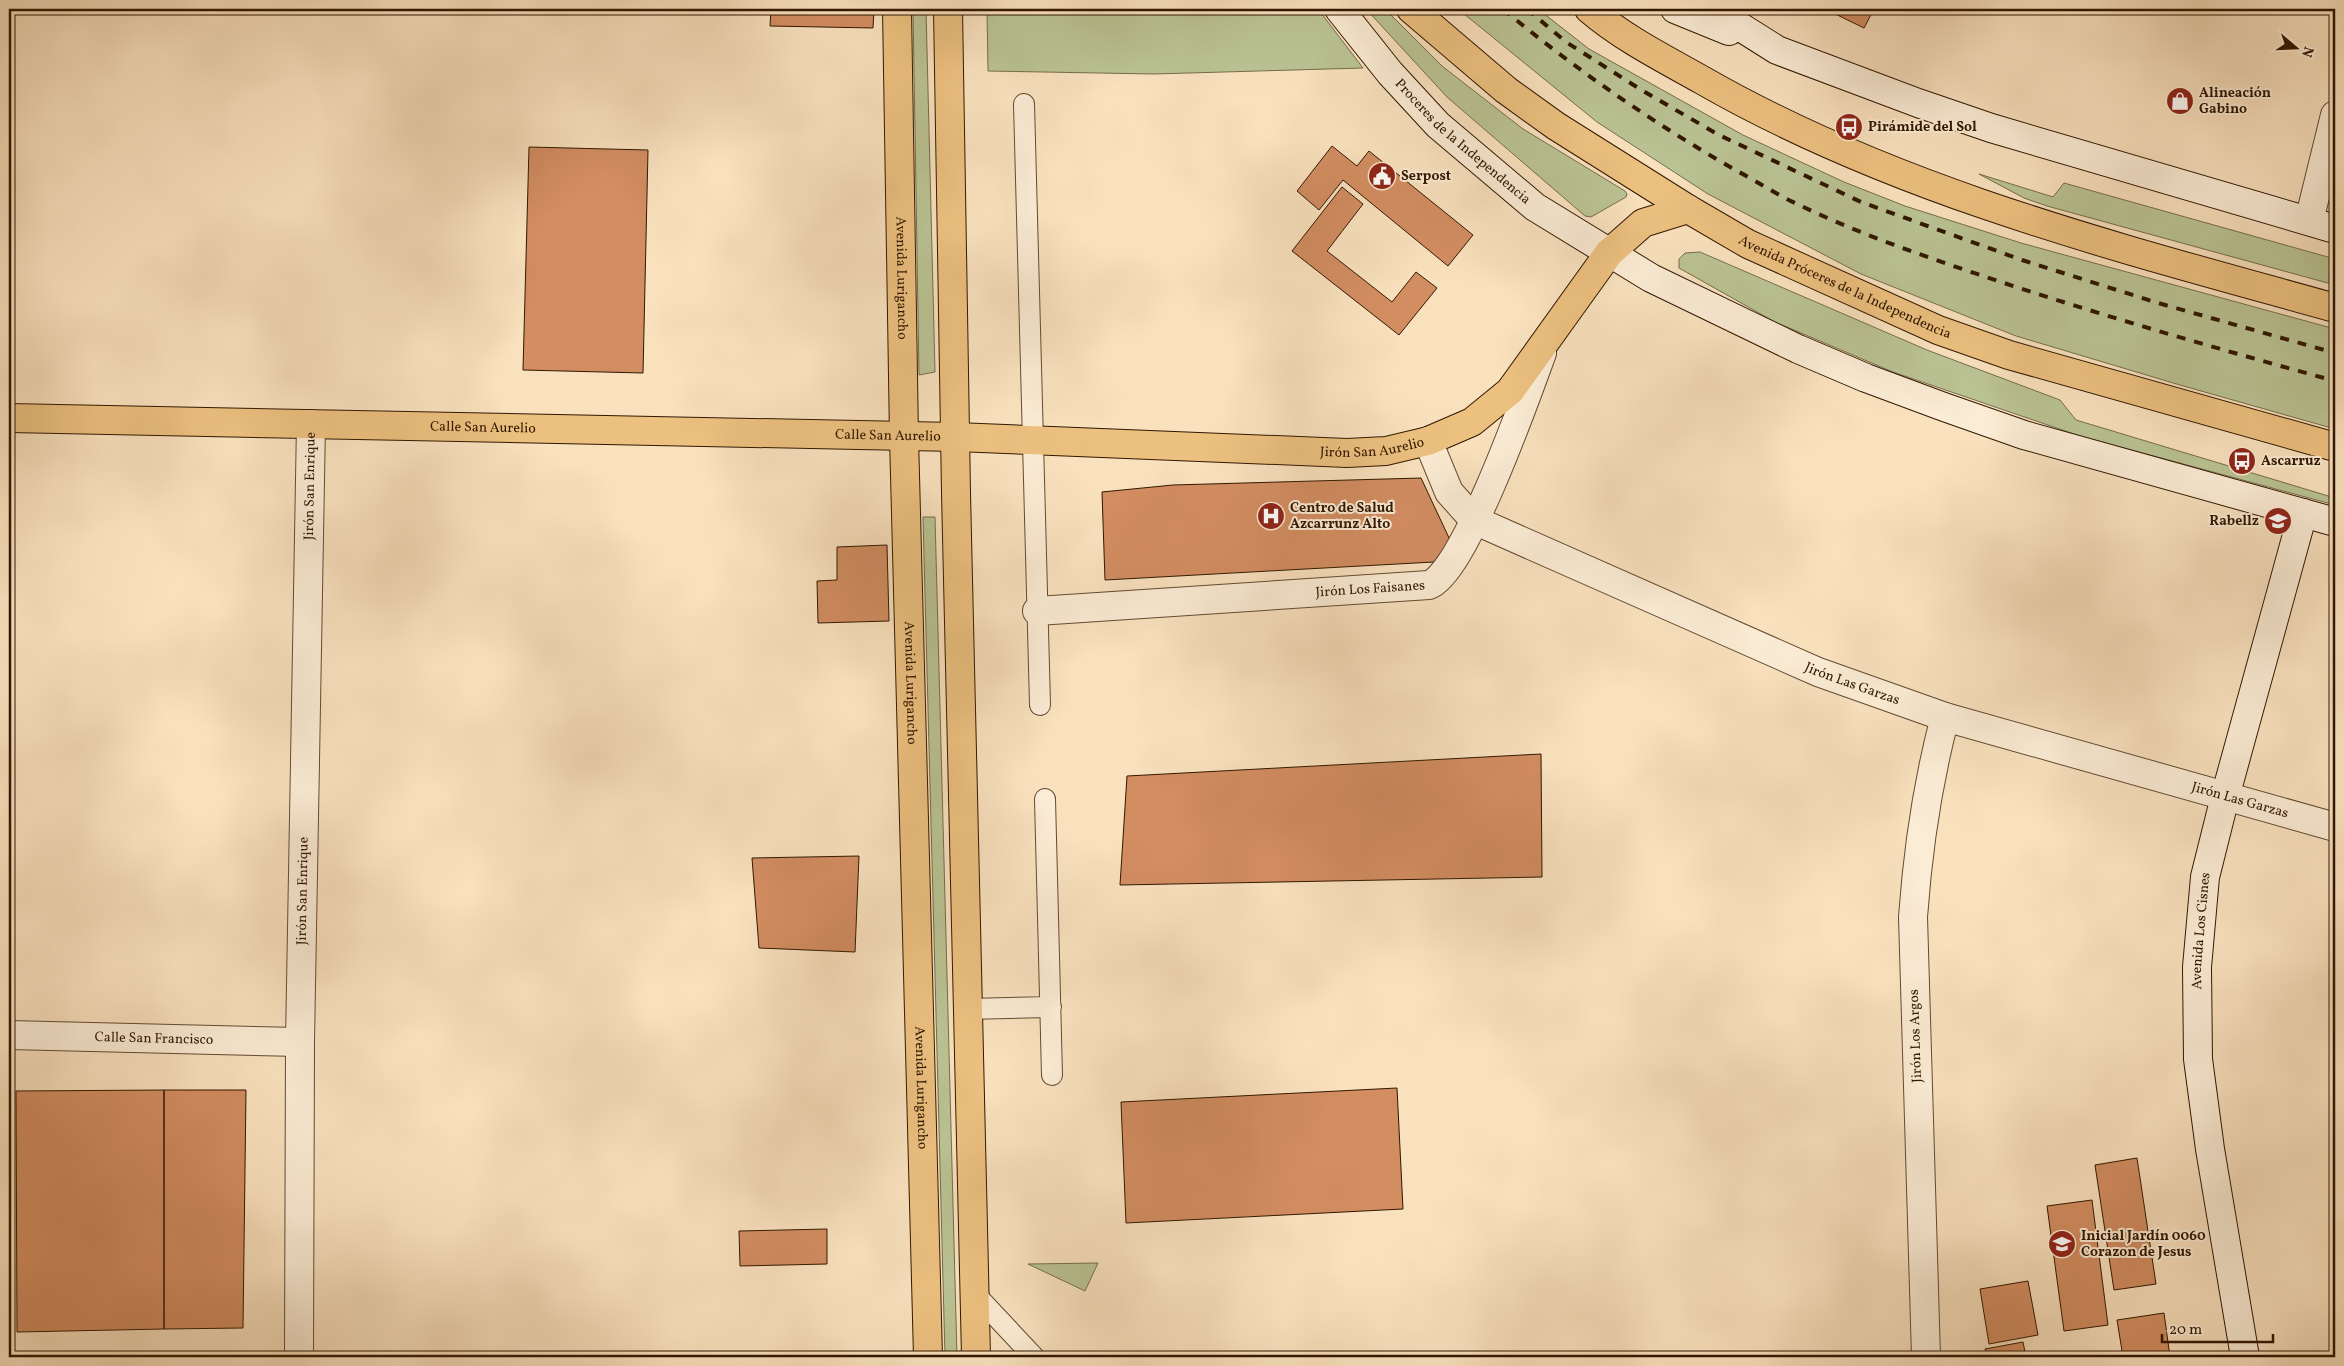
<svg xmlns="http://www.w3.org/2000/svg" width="2344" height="1366" font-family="Vollkorn,serif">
<rect width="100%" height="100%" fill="#f9e1be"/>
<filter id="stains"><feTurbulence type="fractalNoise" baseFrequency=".004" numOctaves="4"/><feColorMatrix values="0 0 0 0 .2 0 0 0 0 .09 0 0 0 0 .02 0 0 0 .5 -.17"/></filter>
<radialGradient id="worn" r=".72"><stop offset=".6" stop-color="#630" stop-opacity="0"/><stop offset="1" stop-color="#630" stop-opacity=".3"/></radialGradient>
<path fill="#bac394" stroke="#766d4a" d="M913 9H926L935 372 919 375Z
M987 9H1318L1363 68 1154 74 988 71Z
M1366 9H1385L1442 66 1523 129 1625 191 1627 194 1626 197 1591 217 1585 216 1447 97Z
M1458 9H1538L1589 49 1743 135 1844 182 1905 206 2021 243 2335 329V429L2180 385 2016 336 1861 274 1708 194 1597 122Z
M1979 174 2053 197 2064 183 2335 259V285L2047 206 2024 198Z
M1700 252 1927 350 2060 400 2076 420 2335 498V505L2080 436 1893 372 1775 322 1679 268V259L1685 253Z
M923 517H935L957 1357H945Z
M1098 1263 1085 1291 1028 1264Z"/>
<path fill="#d28d61" stroke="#311700" d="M771 9H874L873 28 770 26Z
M1825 9H1874L1864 28Z
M1332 146 1357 166 1369 151 1473 235 1448 266 1343 180 1319 210 1297 191Z
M529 147 648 150 643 373 523 370Z
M1342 187 1363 204 1327 251 1392 302 1416 272 1437 288 1399 335 1292 251Z
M1421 478 1450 540 1434 562 1105 580 1102 492 1173 485Z
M887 545 889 621 818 623 817 581 837 580V547Z
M1541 754 1542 877 1120 885 1127 776Z
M859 856 855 952 759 948 752 858Z
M1397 1088 1403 1209 1126 1223 1121 1102Z
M164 1090H246L243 1328 164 1329Z
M164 1090V1329L17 1332 16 1091Z
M2137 1158 2156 1284 2114 1290 2095 1165Z
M2092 1200 2108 1325 2064 1331 2047 1206Z
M827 1229V1264L740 1266 739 1231Z
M2028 1281 2038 1335 1989 1344 1980 1289Z
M2164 1313 2170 1357H2123L2117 1320Z
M2023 1342 2026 1357H1987L1985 1349Z"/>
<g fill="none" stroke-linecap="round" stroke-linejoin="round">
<g stroke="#634a30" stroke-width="22">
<path id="lane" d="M1024 104 1040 705
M1045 799 1052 1075
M968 1009 1051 1007
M975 1294 1034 1357"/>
</g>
<g stroke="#634a30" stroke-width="30">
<g id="street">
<path d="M2309 221 2335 115"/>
<path id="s1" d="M1428 441 1449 492 1474 520 1818 672 1945 717 2335 827"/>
<path id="s2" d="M1037 611 1429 585C1464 573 1527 394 1542 353"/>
<path id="s3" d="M9 1035 300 1042"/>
<path id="s4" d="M299 1357 300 1042 311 424"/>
<path d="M1926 1357 1913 917C1918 847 1927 785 1945 717"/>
</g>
</g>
<g stroke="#311700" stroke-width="30">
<g id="secondary">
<path id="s5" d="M1339 9 1390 73 1438 125 1535 207 1651 278 1798 349 1866 378 1944 407 2024 435 2335 522"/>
<path d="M1675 9 1729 31"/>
<path d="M1712 9 1777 50 1918 103 1991 128 2335 229"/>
<path id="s6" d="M2245 1357 2210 1149 2198 1059 2197 967 2205 877 2225 797 2303 513"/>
</g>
</g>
<g stroke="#311700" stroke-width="30">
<g id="primary">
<path id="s7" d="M897 9 904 437 928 1357"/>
<path d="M948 9 956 493 976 1357"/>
<path id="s8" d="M1411 9 1506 90 1556 126 1688 209 1748 244 1938 330 2009 355 2335 447"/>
<path d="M1589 9C1623 38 1663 58 1702 80 1897 192 2120 248 2335 308"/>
<path id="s9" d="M9 418 956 437 1347 453 1386 451 1428 441 1472 422 1510 391 1609 253 1643 223 1688 209"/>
</g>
</g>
<use href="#lane" stroke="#fbecd5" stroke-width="20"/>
<use href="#street" stroke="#fbecd5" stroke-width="28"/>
<use href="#secondary" stroke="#fbecd5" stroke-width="28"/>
<use href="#primary" stroke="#ecc07f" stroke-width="28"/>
<path stroke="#311700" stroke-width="4" stroke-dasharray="9 9" stroke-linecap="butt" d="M1503 9C1576 70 1656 125 1739 172 1758 182 1776 194 1795 203 1861 235 1929 258 1998 281 2110 318 2222 350 2335 381
M1527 9 1566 42 1643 91 1719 135 1861 202 2022 260 2158 303 2335 353"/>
</g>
<defs>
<g id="shop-disc" transform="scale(1.4375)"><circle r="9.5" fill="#8f2418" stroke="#fbecd5"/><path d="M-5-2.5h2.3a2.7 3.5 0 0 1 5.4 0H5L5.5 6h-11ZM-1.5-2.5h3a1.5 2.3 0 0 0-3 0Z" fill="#fff"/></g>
<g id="bus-disc" transform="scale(1.4375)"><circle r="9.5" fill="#8f2418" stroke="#fbecd5"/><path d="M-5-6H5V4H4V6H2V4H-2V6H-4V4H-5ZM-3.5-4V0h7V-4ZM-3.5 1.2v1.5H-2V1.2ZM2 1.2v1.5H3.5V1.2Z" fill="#fff"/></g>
<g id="civic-disc" transform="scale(1.4375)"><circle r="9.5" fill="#8f2418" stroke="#fbecd5"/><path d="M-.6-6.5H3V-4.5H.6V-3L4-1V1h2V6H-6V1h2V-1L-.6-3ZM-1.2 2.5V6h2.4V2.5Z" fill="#fff"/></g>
<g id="hospital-disc" transform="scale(1.4375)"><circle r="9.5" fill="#8f2418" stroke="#fbecd5"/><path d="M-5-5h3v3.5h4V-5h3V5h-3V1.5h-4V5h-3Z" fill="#fff"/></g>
<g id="university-disc" transform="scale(1.4375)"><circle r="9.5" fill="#8f2418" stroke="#fbecd5"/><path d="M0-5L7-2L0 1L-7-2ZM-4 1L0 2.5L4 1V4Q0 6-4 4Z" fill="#fff"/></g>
<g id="school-disc" transform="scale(1.4375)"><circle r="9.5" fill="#8f2418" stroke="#fbecd5"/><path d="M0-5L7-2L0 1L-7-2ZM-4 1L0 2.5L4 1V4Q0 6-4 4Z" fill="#fff"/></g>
</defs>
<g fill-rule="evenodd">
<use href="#shop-disc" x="2180" y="101"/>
<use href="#bus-disc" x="1849" y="127"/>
<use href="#civic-disc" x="1382" y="176"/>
<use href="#bus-disc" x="2242" y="461"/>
<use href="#hospital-disc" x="1271" y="516"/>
<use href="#university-disc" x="2278" y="521"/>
<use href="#school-disc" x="2062" y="1244"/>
</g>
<g text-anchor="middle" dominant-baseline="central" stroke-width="4" stroke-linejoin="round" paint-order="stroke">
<g font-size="14" font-weight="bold" fill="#311700" stroke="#fbecd5" text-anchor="start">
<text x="2199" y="93">Alineación<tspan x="2199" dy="16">Gabino</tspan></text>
<text x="1868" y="127">Pirámide del Sol</text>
<text x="1401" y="176">Serpost</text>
<text x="2261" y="461">Ascarruz</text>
<text x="1290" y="508">Centro de Salud<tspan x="1290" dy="16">Azcarrunz Alto</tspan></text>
<text x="2259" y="521" text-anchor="end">Rabellz</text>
<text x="2081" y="1236">Inicial Jardín 0060<tspan x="2081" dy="16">Corazon de Jesus</tspan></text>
</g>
<g font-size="14" fill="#311700" stroke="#fbecd5">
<text stroke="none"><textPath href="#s5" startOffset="182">Proceres de la Independencia</textPath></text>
<text stroke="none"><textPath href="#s7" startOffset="269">Avenida Lurigancho</textPath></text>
<text stroke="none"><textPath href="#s8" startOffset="518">Avenida Próceres de la Independencia</textPath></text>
<text stroke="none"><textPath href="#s9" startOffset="474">Calle San Aurelio</textPath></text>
<text stroke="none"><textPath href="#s9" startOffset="879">Calle San Aurelio</textPath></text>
<text stroke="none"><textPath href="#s9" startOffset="1364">Jirón San Aurelio</textPath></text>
<text stroke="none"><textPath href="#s4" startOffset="871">Jirón San Enrique</textPath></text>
<text stroke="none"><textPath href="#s2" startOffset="334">Jirón Los Faisanes</textPath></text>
<text stroke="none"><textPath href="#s7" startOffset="674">Avenida Lurigancho</textPath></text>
<text stroke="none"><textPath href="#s1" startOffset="505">Jirón Las Garzas</textPath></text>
<text stroke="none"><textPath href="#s1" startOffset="910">Jirón Las Garzas</textPath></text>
<text stroke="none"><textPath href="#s4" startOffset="466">Jirón San Enrique</textPath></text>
<text stroke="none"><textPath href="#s6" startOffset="430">Avenida Los Cisnes</textPath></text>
<text transform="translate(1916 1036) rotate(-92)">Jirón Los Argos</text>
<text stroke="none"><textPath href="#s3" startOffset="145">Calle San Francisco</textPath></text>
<text stroke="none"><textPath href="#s7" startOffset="1079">Avenida Lurigancho</textPath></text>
</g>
</g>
<rect width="2344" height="1366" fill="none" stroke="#f9e1be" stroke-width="30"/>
<rect x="10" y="10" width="2324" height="1346" fill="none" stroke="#311700" stroke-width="2.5"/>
<rect x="15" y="15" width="2314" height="1336" fill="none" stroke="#311700"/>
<g transform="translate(2296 48) rotate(109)" stroke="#fbecd5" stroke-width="4" paint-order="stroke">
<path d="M0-4L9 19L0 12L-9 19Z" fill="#311700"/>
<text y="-8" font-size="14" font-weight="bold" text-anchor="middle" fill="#311700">N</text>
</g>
<path d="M2162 1334v8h111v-8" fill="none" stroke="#311700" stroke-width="2.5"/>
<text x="2169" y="1334" font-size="15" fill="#311700" stroke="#fbecd5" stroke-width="4" paint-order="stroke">20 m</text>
<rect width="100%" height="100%" filter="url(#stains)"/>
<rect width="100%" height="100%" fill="url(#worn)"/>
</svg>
